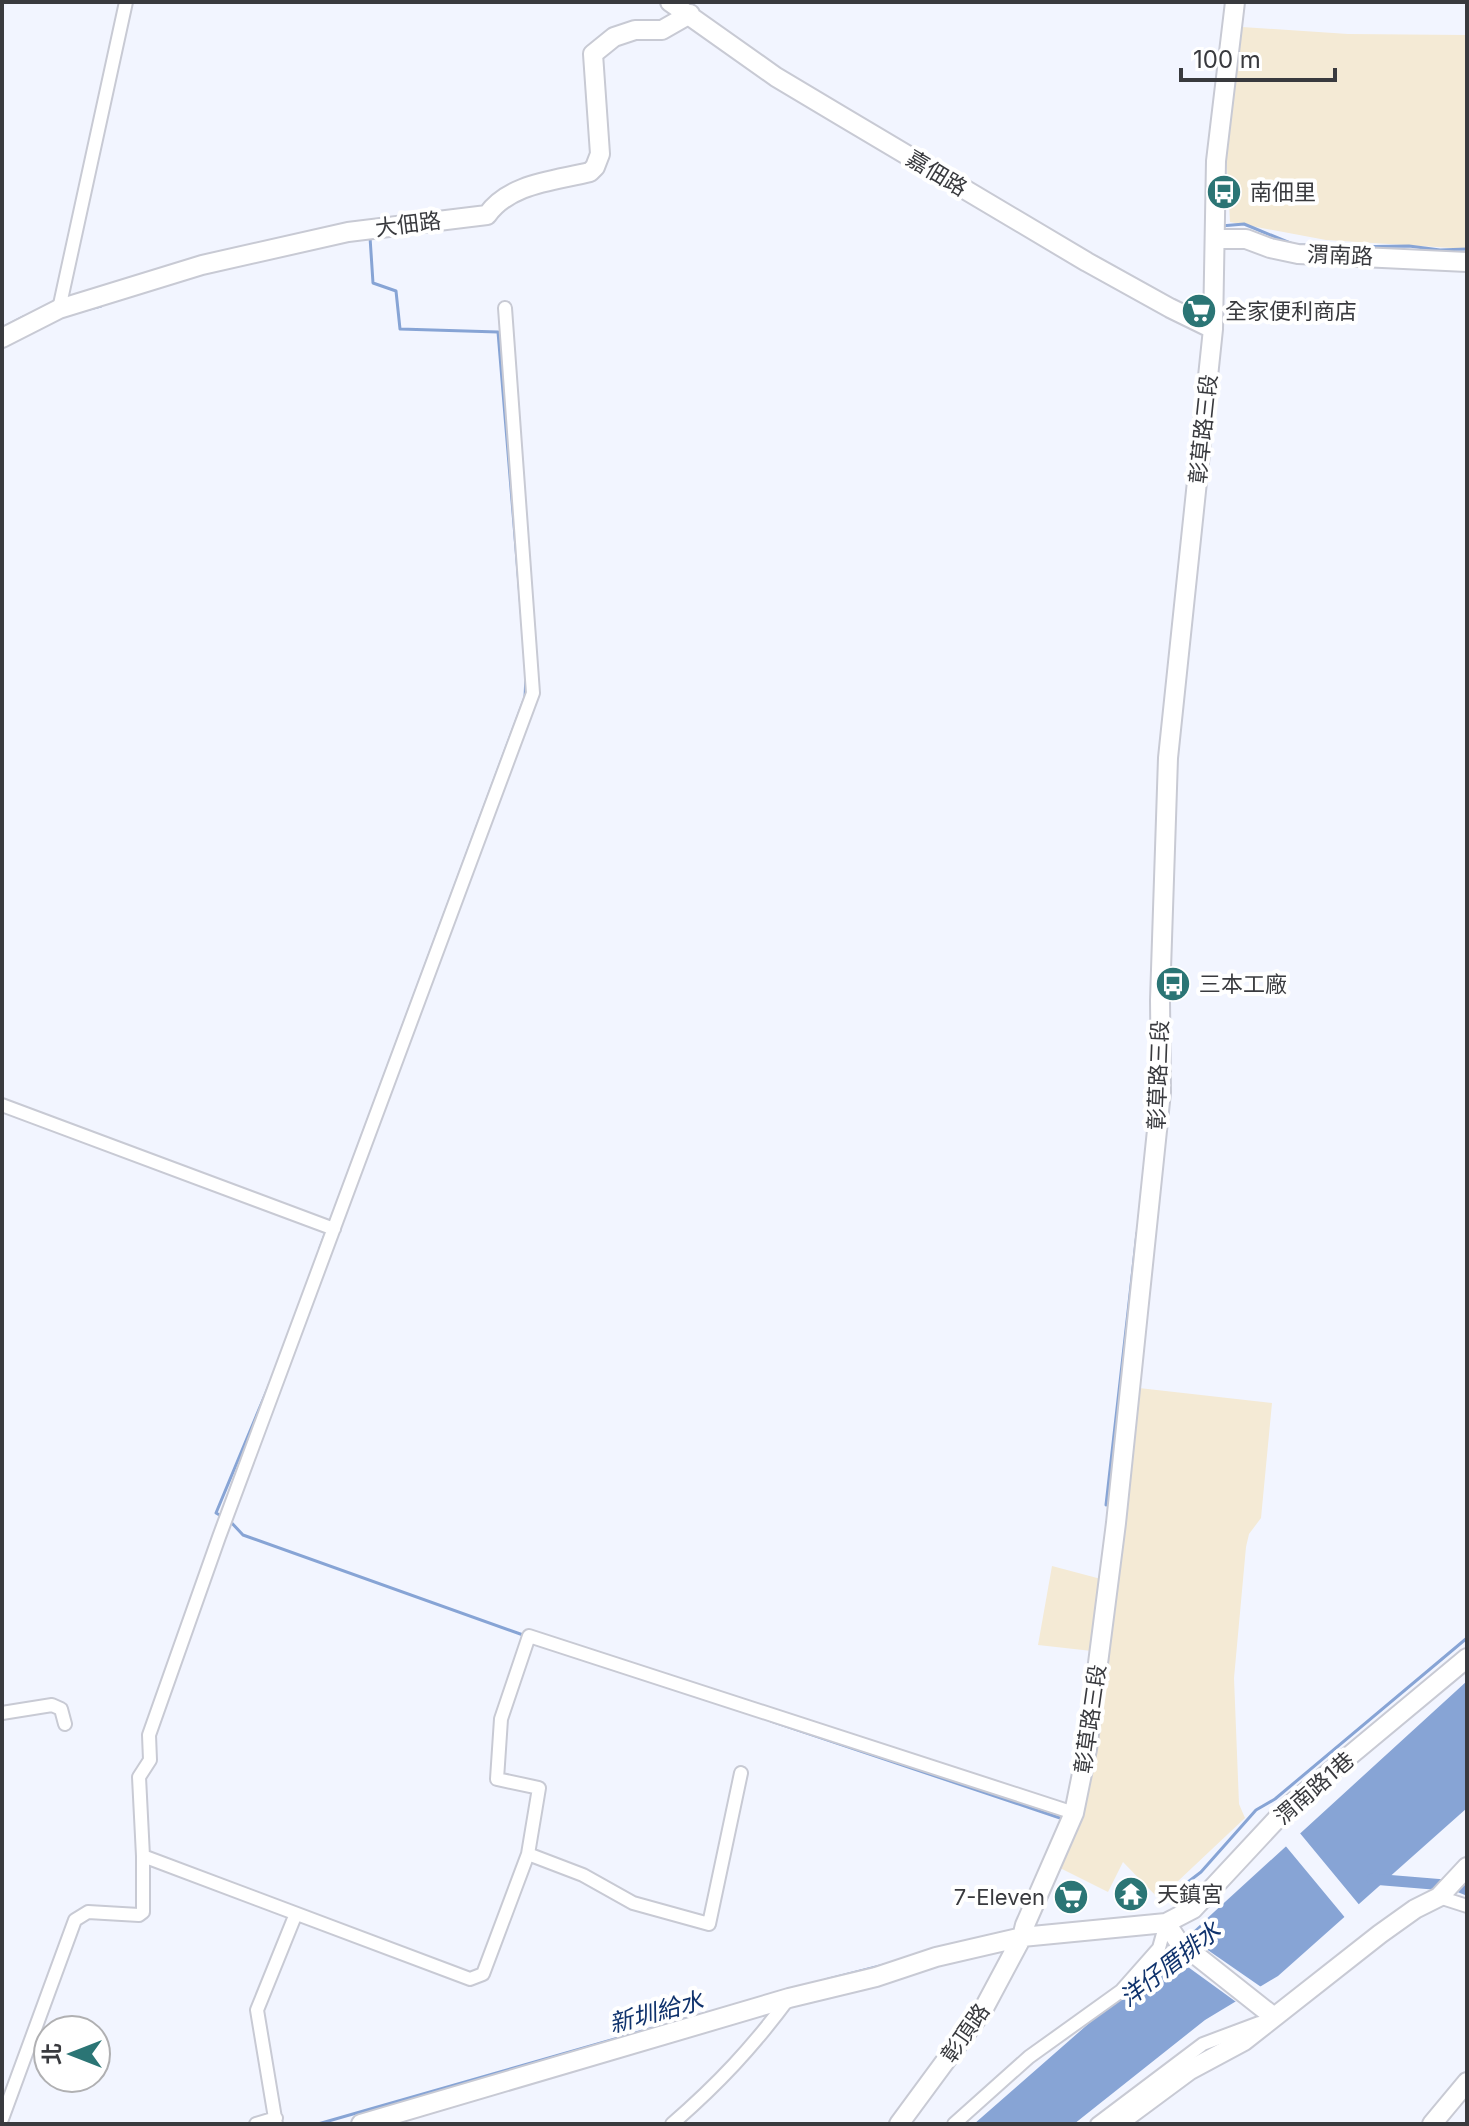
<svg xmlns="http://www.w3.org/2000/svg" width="1469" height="2126" font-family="Inter,'Noto Sans TC',sans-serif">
<rect width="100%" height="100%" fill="#f2f5ff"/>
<path fill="#f4ead5" d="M1242 27 1348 34 1467 35V249L1326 240 1230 222 1226 150Z
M1130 1387 1272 1403 1261 1518 1249 1534 1246 1547 1234 1678 1239 1804 1245 1818 1159 1899 1123 1862 1108 1892 1060 1868 1074 1813Z
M1052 1566 1101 1579 1092 1651 1038 1645Z"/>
<path fill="#87a4d5" d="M1467 1681V1808L1278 1976 1205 2020 1074 2124H974L1167 1955Z"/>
<path fill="#f2f5ff" d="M1299 1832 1361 1907 1347 1920 1284 1844Z
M1189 1937 1264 1989 1239 2004 1166 1951Z"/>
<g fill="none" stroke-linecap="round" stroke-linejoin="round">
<path stroke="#87a4d5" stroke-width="3" d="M1221 226 1244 224 1295 245H1305
M370 237 373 283 396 291 400 329 498 332 523 633
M1341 247 1409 246 1440 250 1467 249
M74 313 101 306
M2 328 23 317
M330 1222 525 697 526 676
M320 1248 327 1229
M1106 1505 1137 1233
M223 1517 216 1513 270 1383
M229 1520 243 1535 526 1636
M771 1721 1063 1819
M1162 1902 1201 1872 1256 1810 1275 1799 1467 1638
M825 1980 884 1965
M318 2124 695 2016"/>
<path stroke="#87a4d5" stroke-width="11" d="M1372 1879 1457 1886 1467 1890"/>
<g stroke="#c8cad4" stroke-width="16">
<path id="street" d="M505 308 533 693 219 1537 149 1735 150 1760 139 1777 143 1856 470 1979 483 1974 528 1854 539 1788 497 1779 501 1719 529 1636 1074 1813
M59 309 126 2
M2 1105 334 1229
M2 1713 52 1705 61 1709 65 1724
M528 1854 583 1875 633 1903 709 1924 741 1773
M1439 1897 1467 1906
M2 2119 75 1920 88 1912 139 1915 143 1912V1856
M256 2124 276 2118
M276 2124 257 2010 295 1916
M672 2124C718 2084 752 2048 789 1998
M954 2124 1029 2057 1121 1991 1159 1948 1166 1923
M1097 2124 1203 2044 1259 2023"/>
</g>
<g stroke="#c8cad4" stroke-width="22">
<path id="secondary" d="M670 2 776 77 843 117 1087 262 1170 308 1213 329
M1216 239H1246L1270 248 1298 254 1467 262
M2 338 59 309 202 265 348 232 487 215C510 183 554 181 590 172L595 167 600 154 593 54 614 37 635 30H662L690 14
M1166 1923 1178 1941 1274 2017
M361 2124 789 1998 876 1977 936 1957 1022 1937 1166 1923 1193 1909 1288 1807 1467 1658
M899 2124 983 2010 1022 1937 1025 1925 1074 1813 1087 1749 1116 1523 1161 1092 1160 1000 1168 758 1213 329 1216 161 1235 2
M1117 2124 1190 2070 1244 2041 1380 1934 1415 1909 1439 1897 1467 1867
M1432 2124 1467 2082"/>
</g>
<use href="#street" stroke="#fff" stroke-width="12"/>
<use href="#secondary" stroke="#fff" stroke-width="18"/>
</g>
<defs>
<g id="bus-disc" transform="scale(1.8)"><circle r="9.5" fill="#2b7575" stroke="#fff"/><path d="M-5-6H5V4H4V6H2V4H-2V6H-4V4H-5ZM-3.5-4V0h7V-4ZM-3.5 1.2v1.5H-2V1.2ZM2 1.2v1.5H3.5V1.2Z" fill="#fff"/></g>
<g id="supermarket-disc" transform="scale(1.8)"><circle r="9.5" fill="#2b7575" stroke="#fff"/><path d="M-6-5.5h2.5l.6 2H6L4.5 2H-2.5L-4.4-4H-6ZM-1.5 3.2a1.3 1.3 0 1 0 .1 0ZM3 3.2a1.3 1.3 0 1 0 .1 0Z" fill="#fff"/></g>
<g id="temple-disc" transform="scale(1.8)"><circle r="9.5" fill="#2b7575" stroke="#fff"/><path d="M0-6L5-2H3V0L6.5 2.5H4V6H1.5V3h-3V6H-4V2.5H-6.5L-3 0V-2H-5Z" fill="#fff"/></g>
</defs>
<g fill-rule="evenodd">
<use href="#bus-disc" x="1224" y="192"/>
<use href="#supermarket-disc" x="1199" y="311"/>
<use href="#bus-disc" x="1173" y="984"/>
<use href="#temple-disc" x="1131" y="1894"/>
<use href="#supermarket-disc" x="1071" y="1897"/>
</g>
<g text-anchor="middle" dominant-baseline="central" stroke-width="8" stroke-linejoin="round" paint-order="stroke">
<g font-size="22" fill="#393a3e" stroke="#fff">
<text transform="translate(937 173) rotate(31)">嘉佃路</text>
<text transform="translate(408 224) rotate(-7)">大佃路</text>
<text transform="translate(1340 255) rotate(2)">渭南路</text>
<text transform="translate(1203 429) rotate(-84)">彰草路三段</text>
<text transform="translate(1158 1075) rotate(-88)">彰草路三段</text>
<text transform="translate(1090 1719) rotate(-82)">彰草路三段</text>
<text transform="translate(1314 1788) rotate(-41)">渭南路1巷</text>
<text transform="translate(965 2033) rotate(-55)">彰頂路</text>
</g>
<g font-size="22" fill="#393a3e" stroke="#fff" text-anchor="start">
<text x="1250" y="192">南佃里</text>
<text x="1225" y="311">全家便利商店</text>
<text x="1199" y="984">三本工廠</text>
<text x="1157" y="1894">天鎮宮</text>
<text x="1045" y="1897" text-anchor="end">7-Eleven</text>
</g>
<g font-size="24" font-style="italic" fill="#0f326c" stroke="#fff">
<text transform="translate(1170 1964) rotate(-38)">洋仔厝排水</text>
<text transform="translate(656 2012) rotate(-15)">新圳給水</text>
</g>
</g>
<rect width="1469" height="2126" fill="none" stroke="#393a3e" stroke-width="8"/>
<g transform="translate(72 2054) rotate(270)"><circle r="38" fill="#ffffff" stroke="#b0b0b2" stroke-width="2"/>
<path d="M0-6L14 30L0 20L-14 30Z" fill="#2b7575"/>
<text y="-12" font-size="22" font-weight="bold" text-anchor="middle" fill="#393a3e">北</text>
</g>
<path d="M1181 68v12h154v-12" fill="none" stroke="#393a3e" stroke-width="4"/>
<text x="1193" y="68" font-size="24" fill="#393a3e" stroke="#ffffff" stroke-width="6" paint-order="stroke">100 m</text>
</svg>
